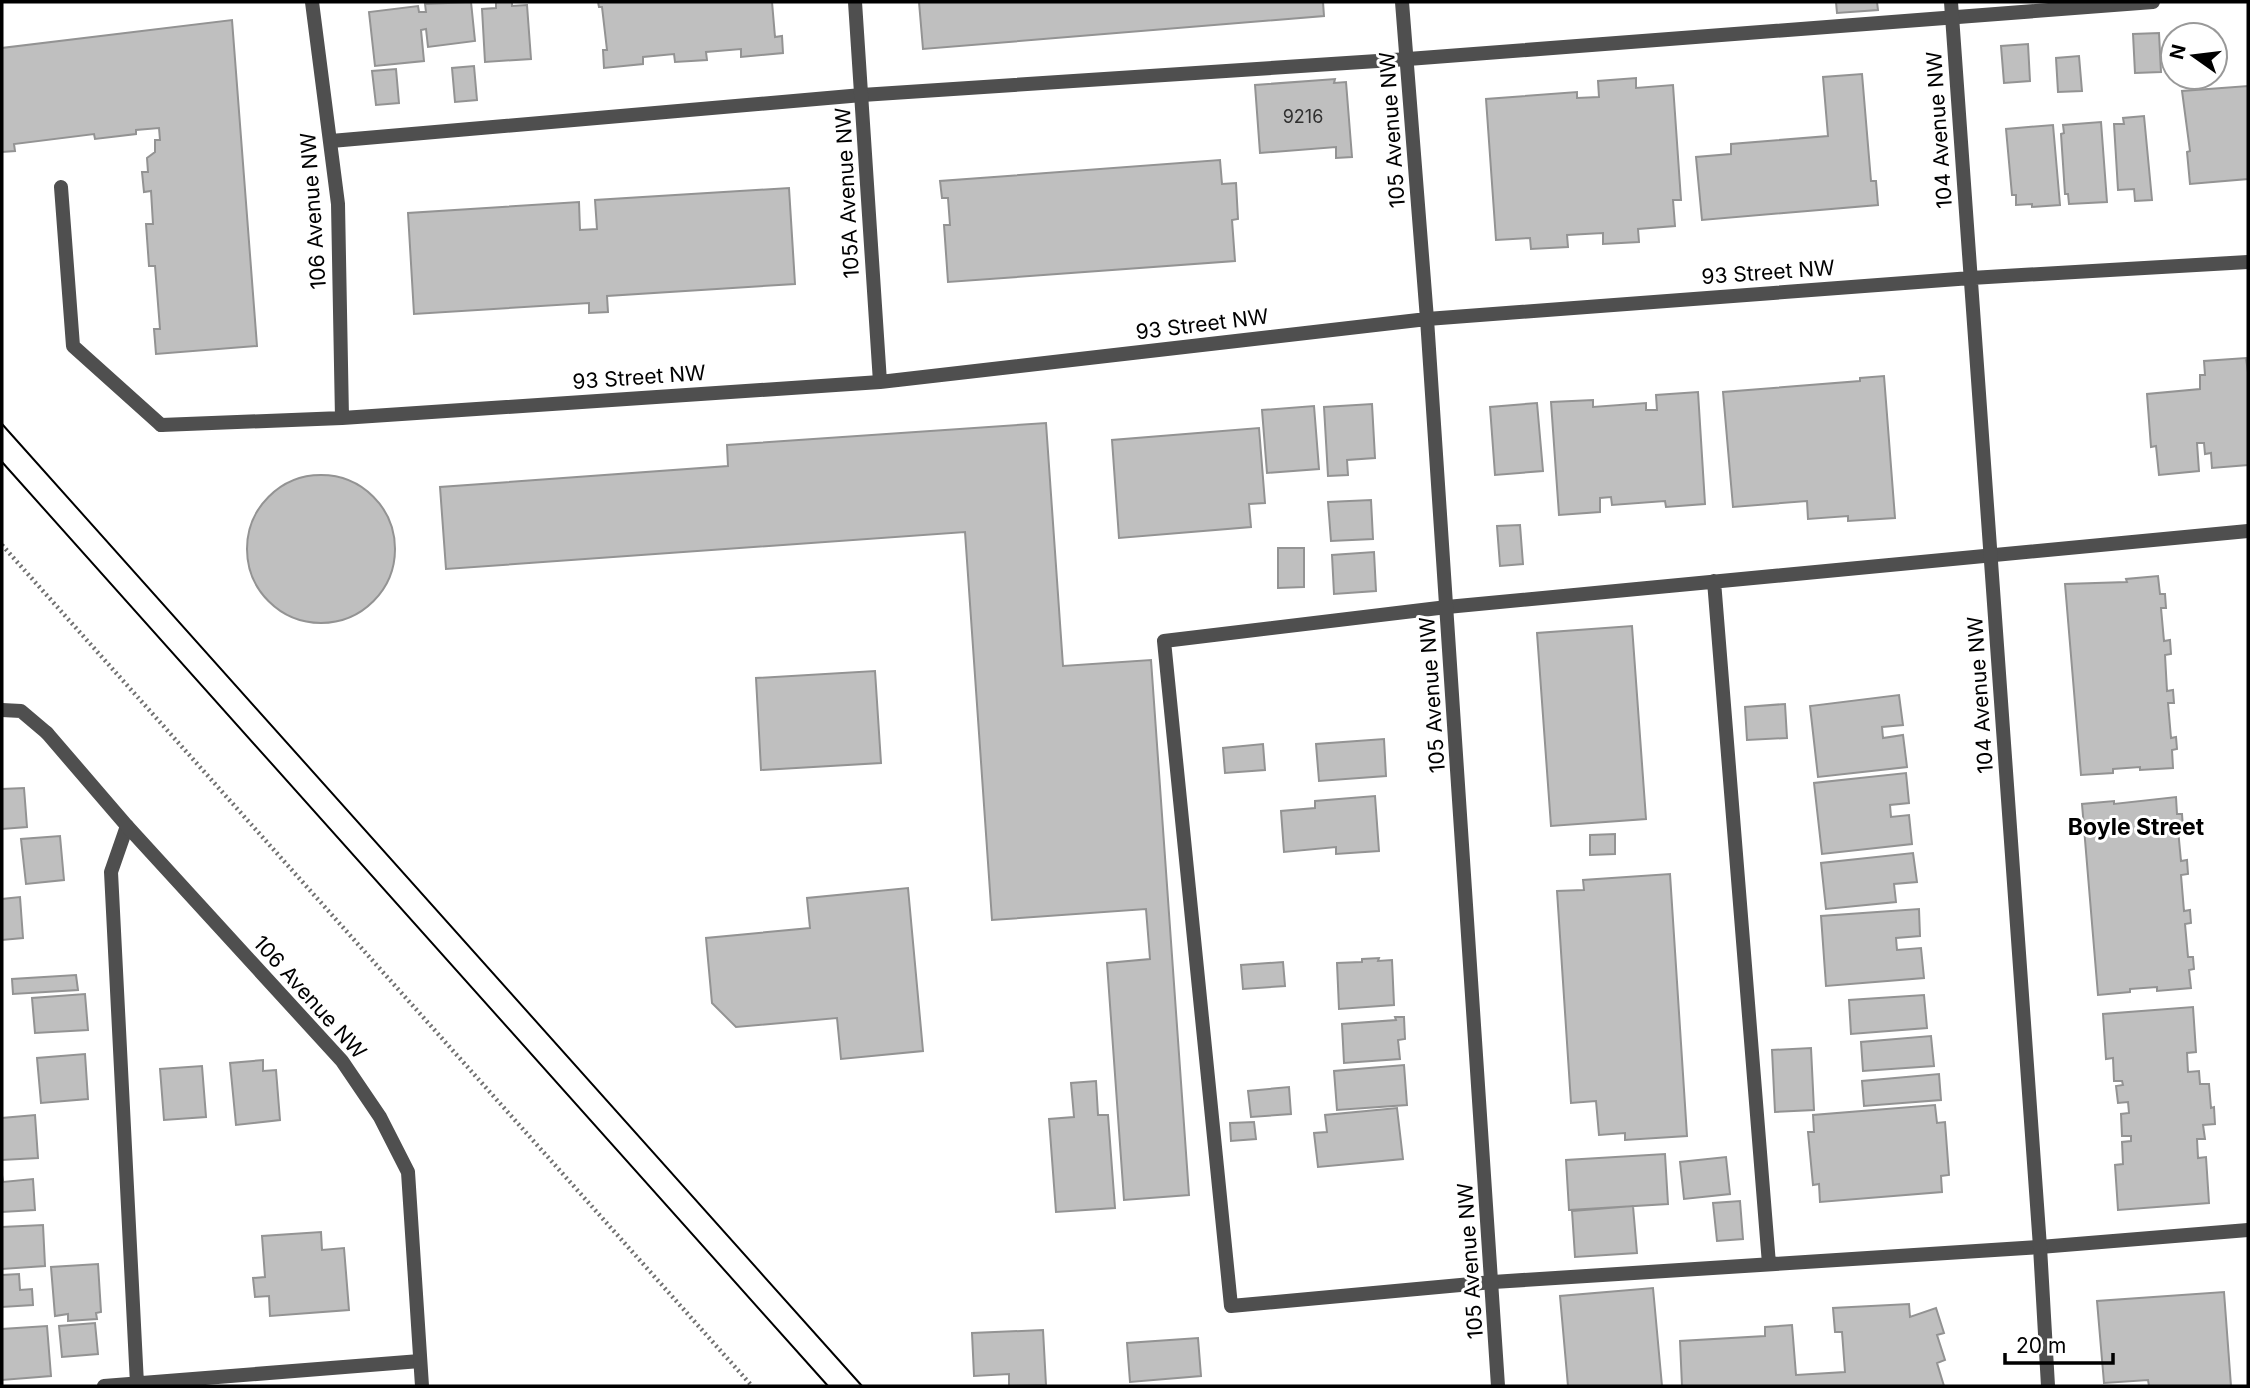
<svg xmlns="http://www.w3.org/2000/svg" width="2250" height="1388" font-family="Inter,sans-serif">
<rect width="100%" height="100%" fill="#fff"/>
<path fill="#bfbfbf" stroke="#939393" stroke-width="2" d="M471 2 475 41 428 47 426 29 421 30 424 61 375 66 369 12 418 6 419 12H426L425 4Z
M496 2H512V6L527 5 531 59 485 62 482 9 496 8Z
M598 2H772L775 37 782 36 783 53 741 57V49L706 52 707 60 675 62 674 54 643 57V64L604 68 603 50H607L602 7H599Z
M919 2H1323L1324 16 923 49Z
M1836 2H1877L1878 10 1837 13Z
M232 20 257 346 156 354 154 329H160L155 266H149L146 224H153L151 191 144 192 142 172H148L147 158 155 152V140H160L159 128 136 130V134L95 139 94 134 14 144 15 151 2 152V48Z
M2159 33 2161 72 2135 73 2133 34Z
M2028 44 2030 81 2004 83 2001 46Z
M2079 56 2082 91 2058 92 2056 58Z
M474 66 477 100 455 102 452 68Z
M396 69 399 103 376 105 372 71Z
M1862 74 1871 181H1876L1878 205 1702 220 1696 157 1731 154V144L1828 136 1823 77Z
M1636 78V88L1673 85 1681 200H1673L1675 226 1638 229 1639 242 1603 244V233L1567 235 1568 247 1531 249 1530 238 1496 240 1486 99 1577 92V98L1599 97 1598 81Z
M1335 79 1334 83 1346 82 1352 157 1336 158V147L1260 153 1255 85Z
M2248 86V179L2190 184 2187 152 2190 151 2182 91Z
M2144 116 2152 200 2135 201 2134 189 2118 190 2114 124H2124L2123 118Z
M2101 122 2107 202 2069 204 2068 194H2065L2061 134 2064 133 2063 125Z
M2053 125 2060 205 2032 207V204L2016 205V195H2012L2006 129Z
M1220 160 1222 184 1236 183 1238 219 1232 220 1235 261 948 282 944 225H950L948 198H942L940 181Z
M789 188 795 284 607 296 608 312 589 313V303L414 314 408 213 579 202 580 230 597 229 595 200Z
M2246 358 2248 372V465L2212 468 2211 453 2205 454 2204 443H2197L2199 471 2159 475 2156 446 2151 447 2147 394 2200 389V375H2205L2204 361Z
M1884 376 1895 518 1848 521V516L1808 519 1807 501 1733 507 1723 392 1860 381V378Z
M1698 392 1705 504 1666 507 1665 501 1612 505 1611 497 1600 498V512L1559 515 1551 402 1593 400V407L1646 403V410H1657L1656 395Z
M1537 403 1543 471 1495 475 1490 407Z
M1372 404 1375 458 1347 460 1348 475 1328 476 1324 407Z
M1314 406 1319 469 1267 473 1262 410Z
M1046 423 1063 666 1151 660 1189 1195 1124 1200 1107 963 1150 959 1146 909 992 920 965 532 446 569 440 487 728 466 727 445Z
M1259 428 1265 503 1249 504 1251 527 1119 538 1112 440Z
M247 549a74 74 0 1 1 148 0a74 74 0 1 1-148 0Z
M1371 500 1373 539 1331 541 1328 502Z
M1520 525 1523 564 1500 566 1497 526Z
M1278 548H1304V587L1278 588Z
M1374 552 1376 591 1334 594 1332 555Z
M2158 576 2160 594H2165L2166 608H2161L2164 641 2170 640 2171 654 2165 655 2167 691 2173 690 2174 703H2168L2171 738 2176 737 2177 749 2172 750 2173 768 2140 770V767L2113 769V773L2081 775 2065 584 2127 582 2126 579Z
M1632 626 1646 819 1551 826 1537 633Z
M875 671 881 763 761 770 756 678Z
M1899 695 1903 725 1882 727 1883 738 1903 735 1907 767 1818 777 1810 706Z
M1785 704 1787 738 1747 740 1745 707Z
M1384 739 1386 776 1319 781 1316 744Z
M1263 744 1265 770 1225 773 1223 748Z
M1906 773 1909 803 1890 805 1891 817 1909 815 1912 844 1822 854 1814 783Z
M24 788 27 827 2 829V789Z
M1375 796 1379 851 1336 854V847L1284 852 1281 811 1315 808V801Z
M2176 797 2177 814H2182L2183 828 2178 829 2181 861 2187 860 2188 874 2181 875 2184 911 2190 910 2191 923 2185 924 2188 957H2193L2194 969 2189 970 2191 988 2157 991V987L2130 989V992L2098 995 2082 804 2114 801V804Z
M1615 834V854L1590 855V835Z
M60 836 64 880 26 884 21 839Z
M1913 853 1917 882 1894 884 1896 902 1826 909 1821 863Z
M1670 874 1687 1136 1625 1140V1133L1599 1135 1596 1101 1571 1103 1557 891 1584 890 1583 880Z
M908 888 923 1051 841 1059 837 1018 736 1027 712 1003 706 938 810 928 807 898Z
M20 897 23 938 2 940V899Z
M1919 909 1920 936 1896 938 1897 950 1921 948 1924 978 1826 986 1821 916Z
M1379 958 1378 961 1392 960 1394 1005 1339 1009 1337 963 1362 962V959Z
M1283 962 1285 986 1243 989 1241 965Z
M76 975 78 990 13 994 12 979Z
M85 994 88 1030 35 1033 32 998Z
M1924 995 1927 1028 1851 1034 1849 1000Z
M2193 1007 2196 1052 2187 1053 2188 1072 2199 1071 2200 1084H2209L2211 1108 2214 1107 2215 1124 2203 1125 2205 1139H2197L2198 1158 2206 1157 2209 1203 2118 1210 2115 1165 2123 1164 2122 1142 2131 1141V1136H2122L2121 1114 2129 1113 2128 1102 2118 1103 2116 1086 2123 1085 2122 1081H2114L2113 1058 2106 1059 2103 1014Z
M1395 1017H1404L1405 1039 1398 1040 1400 1059 1344 1063 1342 1024 1396 1020Z
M1931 1036 1934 1066 1863 1071 1861 1042Z
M1811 1048 1814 1110 1775 1112 1772 1050Z
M85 1054 88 1099 41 1103 37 1058Z
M263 1060V1071L276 1070 280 1120 236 1125 230 1063Z
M1404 1065 1407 1105 1337 1110 1334 1071Z
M202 1066 206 1117 164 1120 160 1069Z
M1939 1074 1941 1100 1864 1106 1862 1081Z
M1096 1081 1098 1115H1108L1115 1208 1056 1212 1049 1119 1074 1117 1071 1083Z
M1289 1087 1291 1114 1251 1117 1248 1091Z
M1935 1105 1937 1123 1945 1122 1949 1175 1941 1176 1942 1192 1820 1202 1819 1184 1813 1185 1808 1132H1814L1813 1115Z
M1397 1108 1403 1159 1318 1167 1314 1133 1327 1132 1325 1115Z
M35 1115 38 1158 2 1160V1118Z
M1254 1122 1256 1139 1231 1141 1230 1123Z
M1665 1154 1668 1204 1569 1210 1566 1160Z
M1726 1157 1730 1194 1684 1199 1680 1162Z
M2 1175 3 1182 33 1179 35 1210 2 1212Z
M1740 1201 1743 1239 1717 1241 1713 1203Z
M1633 1206 1637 1253 1575 1257 1572 1211Z
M43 1225 45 1266 2 1269V1227Z
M321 1232 322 1250 344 1248 349 1310 270 1316 269 1296 255 1297 253 1278 265 1277 262 1236Z
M98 1264 101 1312 96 1313 97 1319 68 1321V1314L55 1316 51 1267Z
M19 1274 20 1290 32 1289 33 1305 2 1307V1275Z
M1653 1288 1662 1386H1568L1560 1296Z
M2224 1292 2231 1386H2149L2148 1380 2104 1383 2097 1301Z
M1909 1304 1910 1317 1936 1308 1944 1333 1937 1335 1945 1360 1937 1363 1944 1386H1682L1680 1341 1765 1336V1327L1792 1325 1796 1375 1845 1372 1842 1332H1835L1833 1308Z
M95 1323 98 1354 62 1357 59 1326Z
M47 1326 51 1376 2 1380V1329Z
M1043 1330 1046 1385 1009 1386V1374L974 1376 972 1333Z
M1198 1338 1201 1376 1130 1382 1127 1343Z"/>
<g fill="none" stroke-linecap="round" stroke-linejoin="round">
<path stroke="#717171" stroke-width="4.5" stroke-dasharray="2 3.5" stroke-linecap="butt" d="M2 545 752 1386"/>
<path stroke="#4f4f4f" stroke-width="14" d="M331 141 862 95 1408 59 2153 2
M61 187 73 346 161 425
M2248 531 1447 607 1164 641 1231 1306 1493 1282 2040 1247 2248 1230
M1714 581 1769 1264
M2 710 21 711 47 733
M127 826 111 872 137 1384
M104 1386 420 1361"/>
<path stroke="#4f4f4f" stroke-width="14" d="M312 2 338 204 342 418
M855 2 880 382
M1402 2 1427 319 1498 1386
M1951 2 2040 1247 2048 1386
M161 425 342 418 880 382 1427 319 1971 278 2248 262
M47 733 127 826 342 1061 380 1117 408 1172 422 1386"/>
<path stroke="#000" stroke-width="2" d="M2 424 862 1386
M2 462 828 1386"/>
</g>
<g text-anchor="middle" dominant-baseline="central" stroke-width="6" stroke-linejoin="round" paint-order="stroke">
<g font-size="18" fill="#303030">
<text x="1303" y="116">9216</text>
</g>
<g font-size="21" fill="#000" stroke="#fff">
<text transform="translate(1392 130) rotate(-94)">105 Avenue NW</text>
<text transform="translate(1939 130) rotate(-94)">104 Avenue NW</text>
<text transform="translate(847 193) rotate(-93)">105A Avenue NW</text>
<text transform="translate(313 211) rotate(-94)">106 Avenue NW</text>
<text transform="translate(1768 272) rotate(-4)">93 Street NW</text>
<text transform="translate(1202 324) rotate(-7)">93 Street NW</text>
<text transform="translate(639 377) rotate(-4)">93 Street NW</text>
<text transform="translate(1432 695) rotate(-94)">105 Avenue NW</text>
<text transform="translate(1980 695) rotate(-94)">104 Avenue NW</text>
<text transform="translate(310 997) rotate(48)">106 Avenue NW</text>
<text transform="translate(1470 1261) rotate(-94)">105 Avenue NW</text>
</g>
<g font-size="23" font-weight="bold" fill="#000" stroke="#fff">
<text x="2136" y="827">Boyle Street</text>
</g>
</g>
<rect width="2250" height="1388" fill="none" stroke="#000000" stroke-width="7"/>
<g transform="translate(2194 56) rotate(284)"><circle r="33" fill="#ffffff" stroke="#999999" stroke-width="2"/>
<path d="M0-5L12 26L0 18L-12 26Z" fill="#000000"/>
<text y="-10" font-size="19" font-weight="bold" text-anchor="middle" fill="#000000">N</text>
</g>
<path d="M2005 1353v10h108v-10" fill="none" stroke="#000000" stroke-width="3.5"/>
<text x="2016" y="1353" font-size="21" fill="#000000" stroke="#ffffff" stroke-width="5" paint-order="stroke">20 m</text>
</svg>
